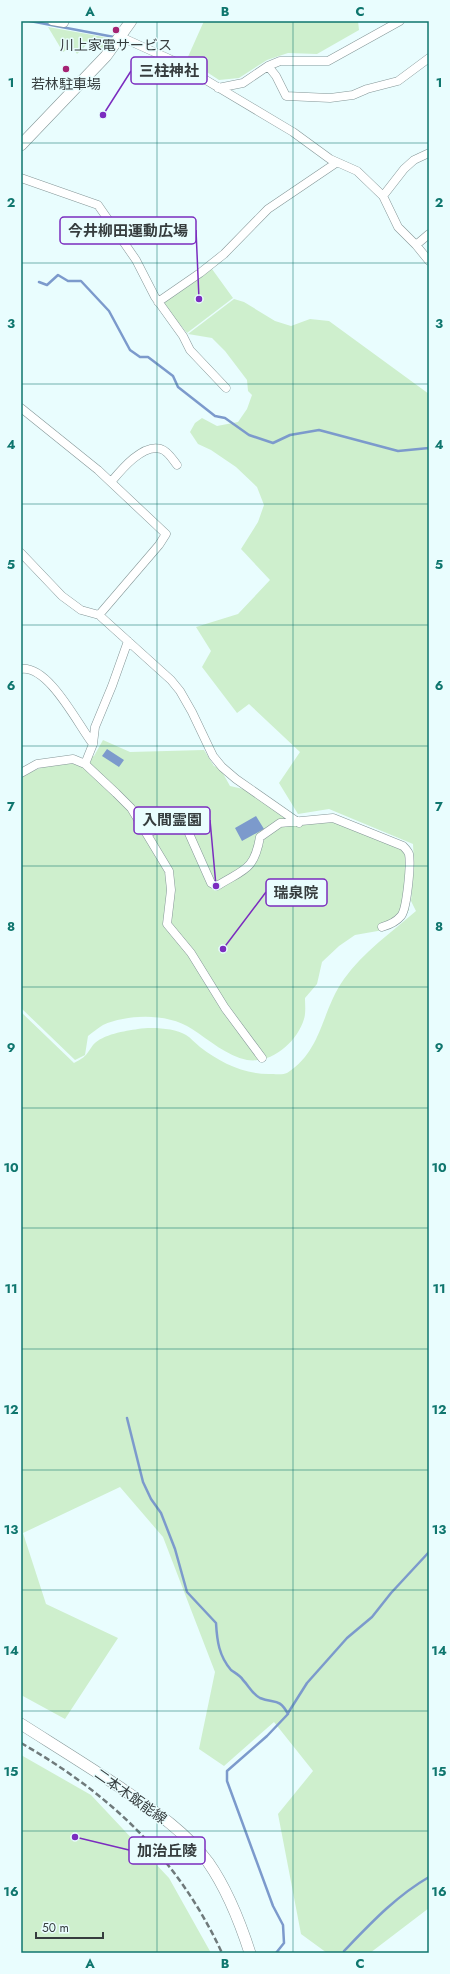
<svg xmlns="http://www.w3.org/2000/svg" width="450" height="1974" font-family="Jost,'Noto Sans JP',sans-serif">
<rect width="100%" height="100%" fill="#e9fdfe"/>
<path fill="#ceefcd" d="M204 21H358L359 30 317 54 288 53 267 60 239 78 219 80 187 59Z
M48 27 115 39 105 51 90 41 77 54 72 47 63 52Z
M212 269 233 298 187 333 164 305 165 301Z
M234 299 244 302 275 321 291 326 310 319 329 321 429 394V1908L370 1953H327L301 1934 278 1814 313 1771 274 1722 224 1766 199 1749 215 1672 163 1537 120 1487 23 1533 46 1604 118 1638 65 1719 21 1695V1012L74 1063C87 1056 85 1056 93 1045 103 1034 125 1031 138 1029 152 1027 174 1028 186 1035 191 1038 195 1043 200 1047 221 1063 245 1075 272 1074 276 1074 283 1075 287 1073 323 1050 321 1011 344 979 363 952 392 932 416 911L411 901 414 865 413 844 329 809 298 814 279 783 300 752 249 704 237 713 202 667 211 651 196 627 238 614 270 580 241 549 258 522 264 505 257 487 236 467 211 450 198 444 190 432 195 423 202 418 217 426 238 422 247 409 252 395 248 391 247 380 225 351 212 338 188 334Z
M103 740 130 752 204 750 214 766 220 768 230 786 252 791 291 820 332 815 406 844 407 905 409 910 402 921 389 929 355 935 339 946 322 962 317 984 305 998C305 1004 306 1013 304 1019 297 1042 272 1064 247 1060 227 1056 209 1040 192 1029 168 1013 128 1014 103 1025 98 1028 93 1032 88 1036L85 1055 75 1060 21 1008V778C42 763 69 762 94 756Z
M21 1755 91 1795 169 1878 211 1953H21Z"/>
<path fill="#7c9acc" d="M107 749 124 760 119 767 102 756Z
M256 816 264 829 242 841 235 828Z"/>
<g fill="none" stroke-linecap="round" stroke-linejoin="round">
<path stroke="#7c9acc" stroke-width="2.5" d="M30 21 114 37
M39 282 47 285 58 275 68 281H81L109 311 130 350 140 357H148L173 376 178 387 215 416 225 418 249 435 273 443 290 435 319 430 398 451 429 448
M127 1418 143 1482 151 1499 161 1513 175 1549 187 1592 216 1623C217 1641 219 1656 231 1670 235 1673 240 1675 243 1680 249 1686 252 1694 260 1698 274 1704 279 1697 288 1714L267 1736 227 1771V1781L273 1906 283 1925 284 1943 276 1953
M288 1713 307 1683 347 1638 372 1617 391 1593 429 1552
M344 1951C370 1924 396 1896 429 1877"/>
<g stroke="#849697" stroke-width="9">
<path id="street" d="M52 21 64 23 65 21
M121 37 174 61 293 132 330 159 357 171 383 196 398 227 416 245 429 261
M268 66 276 76 286 96 330 98 353 95 367 89 398 81 429 58
M218 88 243 83 268 66 280 61H328L400 21
M21 178 98 205 136 260 155 297 183 336 190 350 226 388
M383 196 404 169 414 160 429 153
M416 245 429 234
M158 302 200 273 224 254 268 209 336 163
M21 408 98 470 166 534 159 545 99 615
M111 482C121 470 143 443 161 449 168 451 173 460 177 465
M21 553 62 596 81 610 99 615 171 680 180 691 192 712 213 756 222 767 236 779 299 823
M21 669C49 665 78 725 93 744
M85 764 93 744 95 727 112 686 128 641
M21 773 37 764 73 759 85 764 116 793 131 808 169 871 171 890 167 924 191 953 225 1008 262 1058
M147 834 175 819 183 820 211 883 217 886C244 869 254 871 260 837L280 823 333 818 403 846C405 848 408 851 409 854 411 864 407 909 401 916 396 922 389 925 382 927"/>
</g>
<g stroke="#849697" stroke-width="12">
<path id="secondary" d="M21 145 106 56 131 21
M21 1724C54 1745 88 1766 121 1788 153 1810 185 1831 208 1862 227 1889 240 1922 250 1953"/>
</g>
<use href="#street" stroke="#fff" stroke-width="8"/>
<use href="#secondary" stroke="#fff" stroke-width="11"/>
<path stroke="#6f7a7b" stroke-width="2.5" stroke-dasharray="6 3" stroke-linecap="butt" d="M21 1743C110 1794 178 1858 222 1953"/>
</g>
<path fill="none" stroke="#0f766e" stroke-width="1" stroke-opacity="0.55" d="M157 21V1953M293 21V1953M21 143H429M21 263H429M21 384H429M21 504H429M21 625H429M21 746H429M21 866H429M21 987H429M21 1108H429M21 1228H429M21 1349H429M21 1470H429M21 1590H429M21 1711H429M21 1831H429"/>
<g fill="#a42373" stroke="#e9fdfe" stroke-width="1.5">
<circle cx="116" cy="30" r="4"/>
<circle cx="66" cy="69" r="4"/>
</g>
<g text-anchor="middle" dominant-baseline="central" stroke-width="3" stroke-linejoin="round" paint-order="stroke">
<g font-size="14" fill="#363d3e" stroke="#e9fdfe">
<text x="116" y="45">川上家電サービス</text>
<text x="66" y="84">若林駐車場</text>
</g>
<g font-size="14" fill="#363d3e" stroke="#e9fdfe">
<text transform="translate(131 1796) rotate(35)">二本木飯能線</text>
</g>
</g>
<path fill="none" stroke="#7b2cbf" stroke-width="1.5" d="M103 115L131 71M199 299L196 230M216 886L210 820M223 949L266 892M75 1837L129 1850"/>
<g fill="#7b2cbf" stroke="#e9fdfe" stroke-width="1.5">
<circle cx="103" cy="115" r="4"/>
<circle cx="199" cy="299" r="4"/>
<circle cx="216" cy="886" r="4"/>
<circle cx="223" cy="949" r="4"/>
<circle cx="75" cy="1837" r="4"/>
</g>
<g fill="#e9fdfe" stroke="#7b2cbf" stroke-width="1.5">
<rect x="131" y="57" width="76" height="27" rx="4"/>
<rect x="60" y="217" width="136" height="27" rx="4"/>
<rect x="134" y="807" width="76" height="27" rx="4"/>
<rect x="266" y="879" width="61" height="27" rx="4"/>
<rect x="129" y="1837" width="76" height="27" rx="4"/>
</g>
<g font-size="15" text-anchor="middle" font-weight="bold" fill="#363d3e">
<text x="169" y="76">三柱神社</text>
<text x="128" y="236">今井柳田運動広場</text>
<text x="172" y="825">入間霊園</text>
<text x="296" y="898">瑞泉院</text>
<text x="167" y="1856">加治丘陵</text>
</g>
<rect width="450" height="1974" fill="none" stroke="#e9fdfe" stroke-width="44"/>
<path d="M36 1932v6h67v-6" fill="none" stroke="#363d3e" stroke-width="2"/>
<text x="42" y="1932" font-size="12" fill="#363d3e" stroke="#e9fdfe" stroke-width="3" paint-order="stroke">50 m</text>
<rect x="22" y="22" width="406" height="1930" fill="none" stroke="#0f766e" stroke-width="1.5"/>
<g font-size="13" text-anchor="middle" font-weight="bold" fill="#0f766e">
<text x="90" y="16">A</text>
<text x="225" y="16">B</text>
<text x="360" y="16">C</text>
<text x="11" y="87">1</text>
<text x="439" y="87">1</text>
<text x="11" y="207">2</text>
<text x="439" y="207">2</text>
<text x="11" y="328">3</text>
<text x="439" y="328">3</text>
<text x="11" y="449">4</text>
<text x="439" y="449">4</text>
<text x="11" y="569">5</text>
<text x="439" y="569">5</text>
<text x="11" y="690">6</text>
<text x="439" y="690">6</text>
<text x="11" y="811">7</text>
<text x="439" y="811">7</text>
<text x="11" y="931">8</text>
<text x="439" y="931">8</text>
<text x="11" y="1052">9</text>
<text x="439" y="1052">9</text>
<text x="11" y="1172">10</text>
<text x="439" y="1172">10</text>
<text x="11" y="1293">11</text>
<text x="439" y="1293">11</text>
<text x="11" y="1414">12</text>
<text x="439" y="1414">12</text>
<text x="11" y="1534">13</text>
<text x="439" y="1534">13</text>
<text x="11" y="1655">14</text>
<text x="439" y="1655">14</text>
<text x="11" y="1776">15</text>
<text x="439" y="1776">15</text>
<text x="11" y="1896">16</text>
<text x="439" y="1896">16</text>
<text x="90" y="1968">A</text>
<text x="225" y="1968">B</text>
<text x="360" y="1968">C</text>
</g>
</svg>
